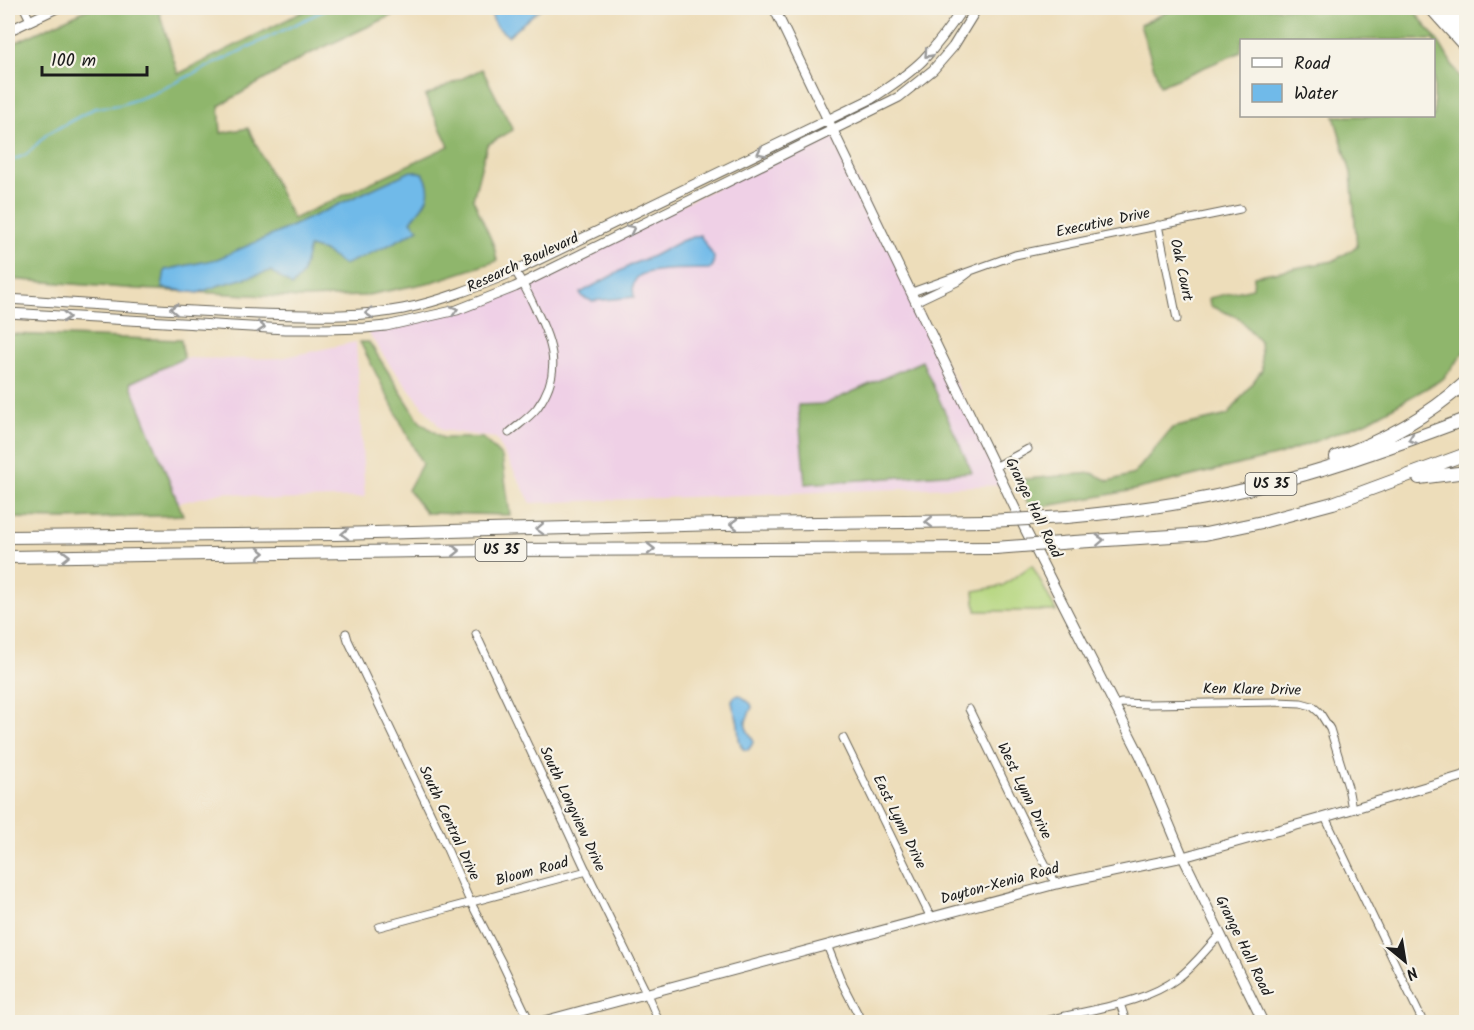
<svg xmlns="http://www.w3.org/2000/svg" width="1474" height="1030" font-family="Kalam,sans-serif">
<rect width="100%" height="100%" fill="#f7f3e8"/>
<filter id="ink" filterUnits="userSpaceOnUse"><feTurbulence type="fractalNoise" baseFrequency=".0167" numOctaves="2"/><feDisplacementMap in="SourceGraphic" scale="12" xChannelSelector="R" yChannelSelector="G"/><feConvolveMatrix kernelMatrix="1 2 1 2 8 2 1 2 1" color-interpolation-filters="sRGB"/></filter>
<filter id="wash" filterUnits="userSpaceOnUse"><feTurbulence type="fractalNoise" baseFrequency=".008" numOctaves="4" result="noise"/><feDisplacementMap in="SourceGraphic" scale="24" xChannelSelector="R" yChannelSelector="G"/><feGaussianBlur stdDeviation="1.35" result="paint"/><feColorMatrix in="noise" values="0 0 0 0 0 0 0 0 0 0 0 0 0 0 0 0 0 1.4 0 .05"/><feComposite in="paint" operator="in"/></filter>
<g filter="url(#wash)">
<rect width="100%" height="100%" fill="#edddba"/>
<path fill="#efd0e6" d="M833 130 1004 485 531 503 496 438 442 430 390 365 365 328 457 310 515 287Z
M356 342 365 497 274 500 226 492 178 503 130 383 184 358 226 359 281 358Z"/>
<path fill="#b4d57d" stroke="#68784c" stroke-width="1.5" d="M1032 565 1056 611H976L974 591 1002 586Z"/>
<path fill="#8fb66c" stroke="#566944" stroke-width="1.5" d="M90 8H158L178 74 310 8H408L307 55 219 106 221 133 248 128 293 219 449 146 425 96 482 69 513 130 487 145 473 199 494 246 497 261 432 282 363 296 303 298 137 289 8 279V46Z
M1175 8H1412L1440 44 1466 88V350L1443 379 1368 421 1279 455 1134 490 1031 509 1016 480 1092 473 1109 481 1134 474 1172 428 1228 415 1262 370 1260 342 1239 318 1210 306 1209 298 1253 288 1254 276 1333 261 1357 247 1351 173 1334 116H1434V40H1304L1280 37 1270 40H1242L1241 52 1160 86 1140 25Z
M8 334 181 340 184 358 130 383 183 515 67 519 8 518Z
M360 342H369L420 422 443 438H483L502 457 510 515 426 513 408 490 422 464Z
M922 361 972 472 805 484 798 405 825 404Z"/>
<path fill="#70bae9" stroke="#466b82" stroke-width="1.5" d="M491 8H541L508 36 495 25 490 10Z
M411 171 423 173C436 195 424 204 411 221L419 229 387 246 344 265 324 251 309 247 302 275 292 286 271 271 220 285 198 293 162 288 165 270 217 259 277 233Z
M700 235 714 257 713 266 709 269C694 270 646 267 637 278 632 283 633 290 634 297L592 301 582 297 580 293 635 263 653 256 681 241Z
M740 695 751 704 752 707C750 713 744 720 746 727 749 737 759 738 748 750L743 749C736 739 740 730 737 719 735 712 732 707 732 700L735 696Z"/>
<g fill="none" stroke-linecap="round" stroke-linejoin="round">
<path stroke="#70bae9" stroke-width="2" d="M8 162 27 154 47 134 95 108 120 105 152 94 329 8"/>
</g>
</g>
<g filter="url(#ink)">
<g fill="none" stroke-linecap="round" stroke-linejoin="round">
<g stroke="#656053" stroke-width="9">
<path id="street" d="M24 8 30 20
M1158 225 1177 319
M912 292 1015 255 1240 209
M917 301 957 282 969 273
M509 433C518 425 529 418 537 408 563 373 553 343 535 308 529 295 523 283 515 271
M995 467 1028 449
M346 633 348 640 440 833 468 897 501 961 530 1022
M476 634 584 866 647 994 659 1022
M1116 705 1121 703 1149 704 1277 702 1301 703 1312 706 1320 713 1330 729 1348 787 1352 809
M969 709 1034 843 1056 884
M843 738 931 918
M1325 817 1423 1022
M379 927 587 871
M827 945 843 985 862 1022
M1120 1003 1126 1022
M1042 1022C1085 1009 1141 1006 1178 978 1194 966 1206 949 1220 935"/>
</g>
<g stroke="#656053" stroke-width="11">
<path id="secondary" d="M774 8 1025 529 1141 757 1183 857 1263 1022
M8 31 57 8
M8 299C91 304 174 311 258 314 307 315 355 318 403 309 442 301 479 286 515 271L871 99C889 87 908 75 923 60 938 44 951 26 963 8
M8 313 285 329H326L365 328 386 326 457 310 515 287 899 97 933 70 953 47 977 8
M540 1022 1056 884 1183 857 1325 817 1466 775"/>
</g>
<g stroke="#656053" stroke-width="14">
<path id="highway" d="M1431 8 1466 47
M1444 8 1466 29
M1336 457C1384 441 1428 416 1466 382
M1419 478 1466 472
M1067 517C1122 512 1176 505 1230 493 1311 476 1389 448 1466 419
M8 537 336 534 722 524 988 521
M1074 542 1205 534 1262 522 1333 503 1466 454
M8 557 497 550 995 548"/>
</g>
<use href="#street" stroke="#fff" stroke-width="7"/>
<use href="#secondary" stroke="#fff" stroke-width="9"/>
<use href="#highway" stroke="#fff" stroke-width="12"/>
<g stroke="#656053" stroke-width="14" stroke-linecap="butt">
<path id="highway-bridge" d="M988 521 1067 517
M995 548 1074 542"/>
</g>
<use href="#highway-bridge" stroke="#fff" stroke-width="12"/>
</g>
<defs><path id="oneway-chevron" d="M-2-3.5L2.5 0L-2 3.5" fill="none" stroke-width="1.6" stroke-linecap="round" stroke-linejoin="round" transform="scale(1.5)"/></defs>
<g stroke="#999">
<use href="#oneway-chevron" transform="translate(928 54) rotate(132)"/>
<use href="#oneway-chevron" transform="translate(761 152) rotate(154)"/>
<use href="#oneway-chevron" transform="translate(631 229) rotate(-26)"/>
<use href="#oneway-chevron" transform="translate(174 309) rotate(-177)"/>
<use href="#oneway-chevron" transform="translate(454 310) rotate(-16)"/>
<use href="#oneway-chevron" transform="translate(369 313) rotate(174)"/>
<use href="#oneway-chevron" transform="translate(66 317) rotate(3)"/>
<use href="#oneway-chevron" transform="translate(261 327) rotate(3)"/>
<use href="#oneway-chevron" transform="translate(1412 439) rotate(160)"/>
<use href="#oneway-chevron" transform="translate(929 522) rotate(179)"/>
<use href="#oneway-chevron" transform="translate(734 524) rotate(180)"/>
<use href="#oneway-chevron" transform="translate(540 529) rotate(178)"/>
<use href="#oneway-chevron" transform="translate(345 534) rotate(178)"/>
<use href="#oneway-chevron" transform="translate(1100 540) rotate(-3)"/>
<use href="#oneway-chevron" transform="translate(651 549)"/>
<use href="#oneway-chevron" transform="translate(456 551) rotate(-1)"/>
<use href="#oneway-chevron" transform="translate(261 553) rotate(-1)"/>
<use href="#oneway-chevron" transform="translate(66 556) rotate(-1)"/>
</g>
</g>
<g text-anchor="middle" dominant-baseline="central" stroke-width="4.5" stroke-linejoin="round" paint-order="stroke">
<g fill="#f7f3e8" stroke="#5e5c59" stroke-width="1.5">
<rect x="1245.5" y="473" width="51" height="22" rx="4.5"/>
<rect x="475.5" y="539" width="51" height="22" rx="4.5"/>
</g>
<g font-size="14" font-weight="bold" fill="#1c1c1c">
<text x="1271" y="484">US 35</text>
<text x="501" y="550">US 35</text>
</g>
<g font-size="15" fill="#1c1c1c" stroke="#f7f3e8">
<text transform="translate(1103 223) rotate(-12)">Executive Drive</text>
<text transform="translate(523 263) rotate(-25)">Research Boulevard</text>
<text transform="translate(1181 270) rotate(78)">Oak Court</text>
<text transform="translate(1033 508) rotate(64)">Grange Hall Road</text>
<text transform="translate(1252 690) rotate(1)">Ken Klare Drive</text>
<text transform="translate(1024 791) rotate(64)">West Lynn Drive</text>
<text transform="translate(572 809) rotate(65)">South Longview Drive</text>
<text transform="translate(899 822) rotate(64)">East Lynn Drive</text>
<text transform="translate(449 823) rotate(65)">South Central Drive</text>
<text transform="translate(532 872) rotate(-15)">Bloom Road</text>
<text transform="translate(1000 884) rotate(-15)">Dayton-Xenia Road</text>
<text transform="translate(1243 946) rotate(64)">Grange Hall Road</text>
</g>
</g>
<rect width="1474" height="1030" fill="none" stroke="#f7f3e8" stroke-width="30"/>
<rect x="1240" y="39" width="195" height="78" fill="#f7f3e8" stroke="#9f9d96" stroke-width="1.5"/>
<rect x="1252" y="58" width="30" height="9" fill="#ffffff" stroke="#9f9d96" stroke-width="1.5"/>
<text x="1294" y="69" font-size="18" fill="#1c1c1c">Road</text>
<rect x="1252" y="84" width="30" height="18" fill="#70bae9" stroke="#9f9d96" stroke-width="1.5"/>
<text x="1294" y="99" font-size="18" fill="#1c1c1c">Water</text>
<g transform="translate(1405 961) rotate(150)" stroke="#f7f3e8" stroke-width="4.5" paint-order="stroke">
<path d="M0-4.5L10 22L0 15L-10 22Z" fill="#1c1c1c"/>
<text y="-9" font-size="16" font-weight="bold" text-anchor="middle" fill="#1c1c1c">N</text>
</g>
<path d="M42 66v9h105v-9" fill="none" stroke="#1c1c1c" stroke-width="3"/>
<text x="51" y="66" font-size="18" fill="#1c1c1c" stroke="#f7f3e8" stroke-width="4.5" paint-order="stroke">100 m</text>
</svg>
